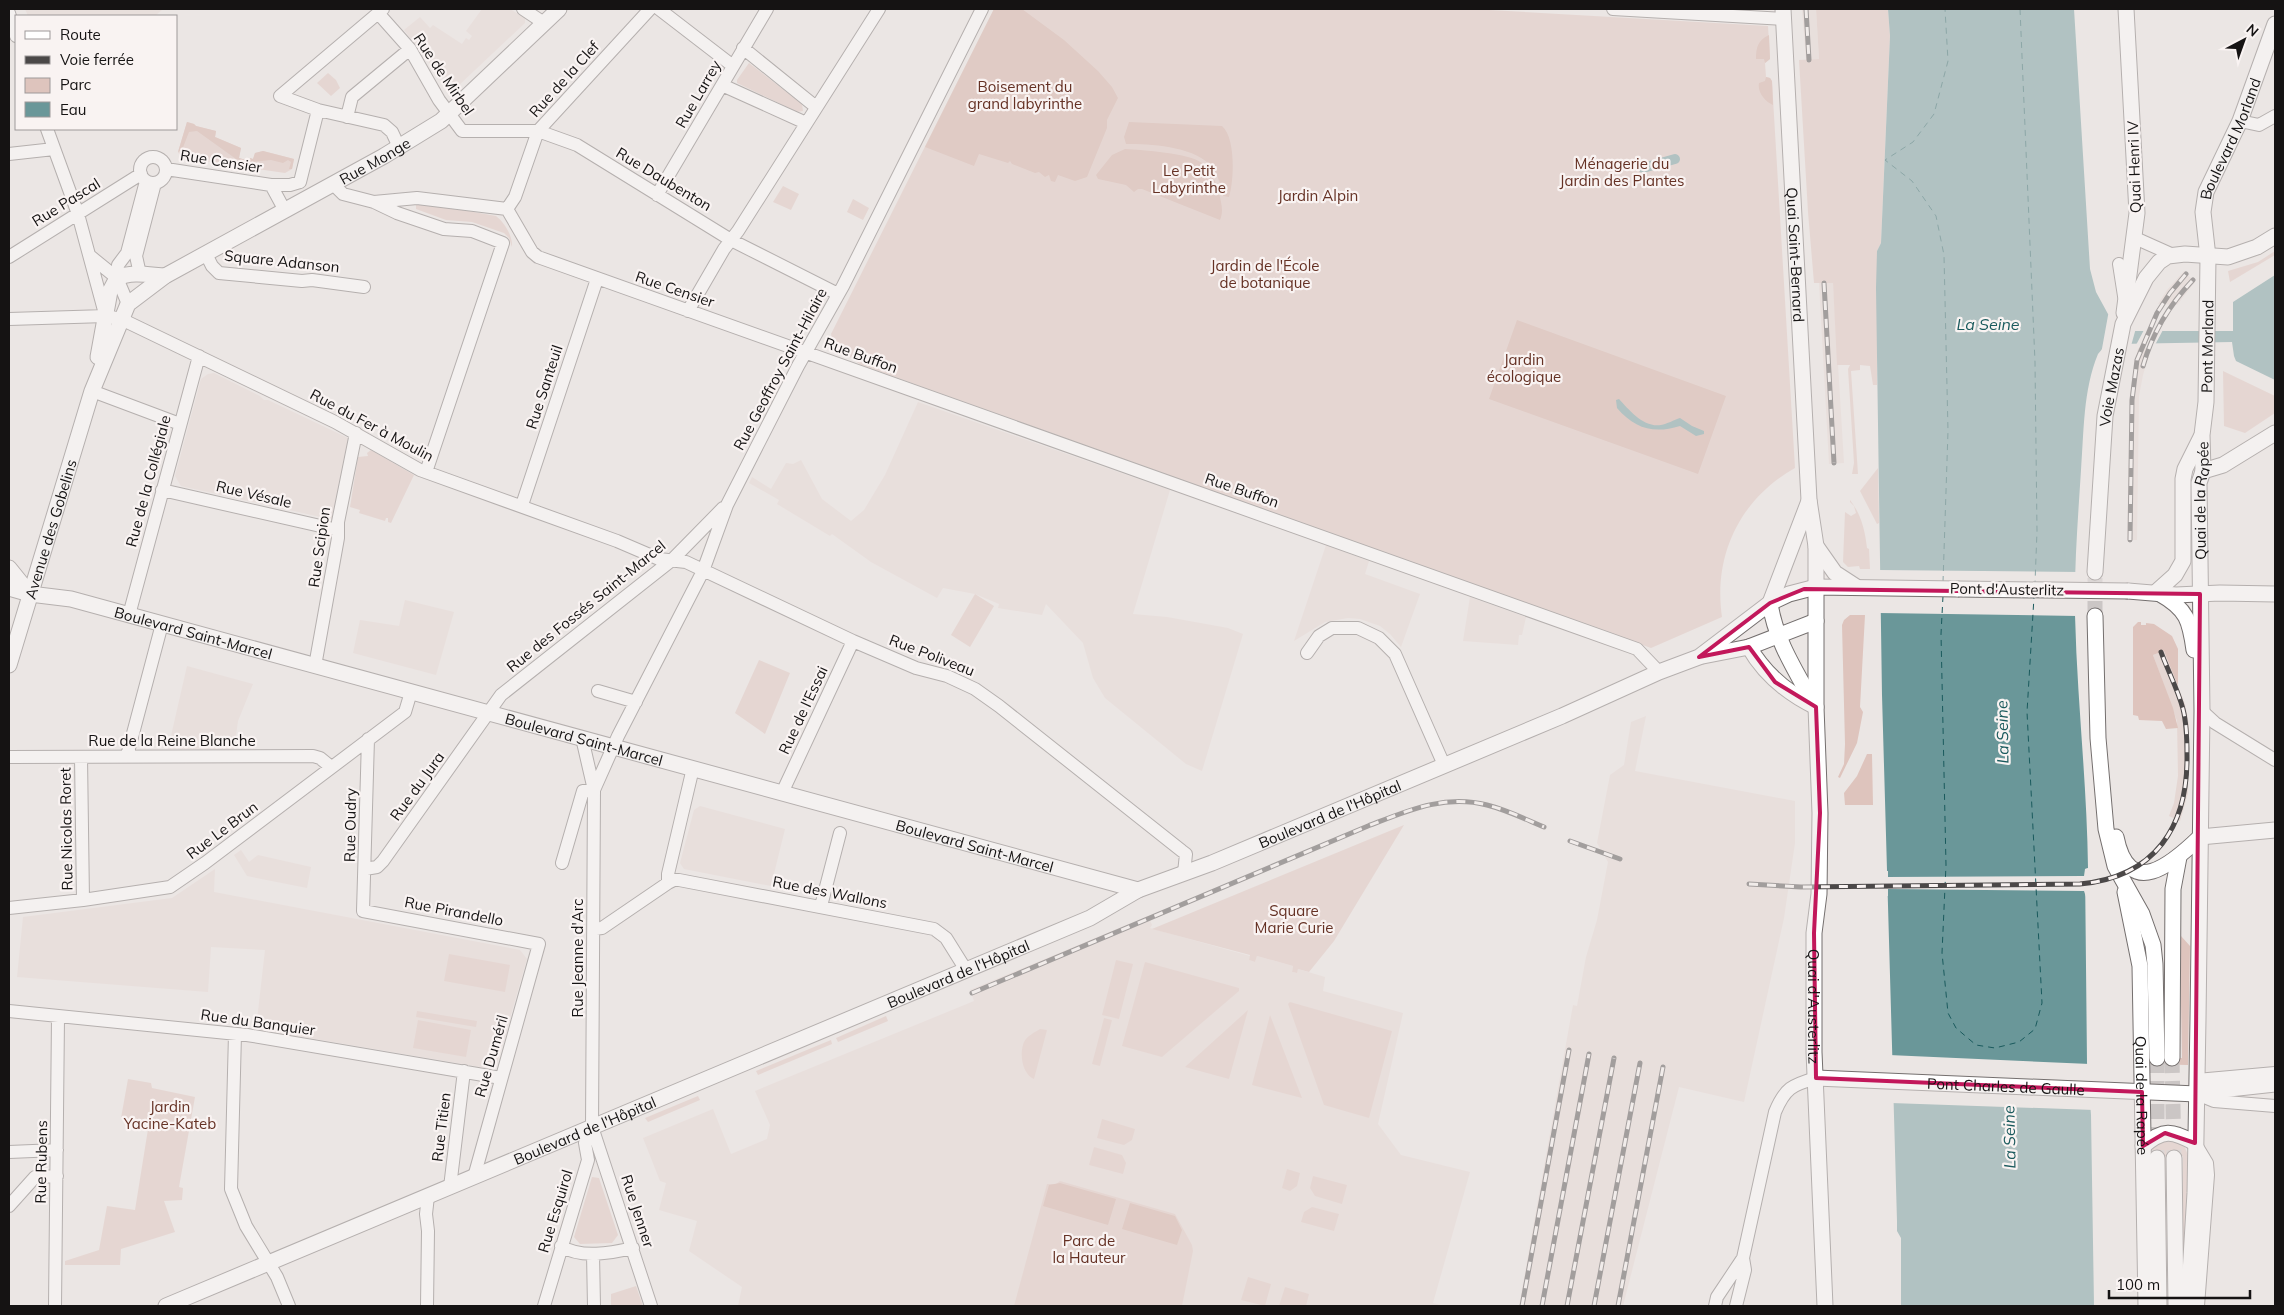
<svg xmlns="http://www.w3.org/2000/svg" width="2284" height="1315" font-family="Mulish,sans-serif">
<rect width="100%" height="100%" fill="#ebe6e4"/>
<path fill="#e5d7d3" d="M25 9H163L155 16H28Z
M482 9H510L525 18V23L457 87H452L437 63 432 66 404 30 420 17 430 28 433 25 462 44 466 38 469 40 472 36 466 31Z
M1802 9H1816L1819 59 1806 60Z
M2184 271 2195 282 2177 305 2158 304 2167 290Z
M1833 282 1844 463 1829 464 1819 283Z
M2138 348H2151L2143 375 2139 396 2137 540H2127L2130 392Z
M214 373 260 396 264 400H268L348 438 334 520 181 486 175 476 201 379 208 374Z
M918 402 1170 490 1133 614 1167 617 1228 628 1243 634 1202 771 1186 764 1105 698 1093 678 1083 643 1046 604 1042 615 998 608 999 604 975 594 943 588 937 598 871 562 832 534 830 536 777 504 779 500 749 483 752 477 771 489 786 463 793 464 801 460 822 499 851 521 864 510 885 475Z
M1326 545 1369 561 1365 574 1420 594 1401 647 1390 634 1380 626 1360 619 1348 618 1325 622 1294 641Z
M1470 597 1526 617 1522 635H1519L1518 645 1463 641Z
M405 600 454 612 436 675 353 653 360 620 399 626Z
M2164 651 2185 704 2189 724 2188 793 2180 821 2169 816 2174 803 2178 776 2177 721 2153 655Z
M187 666 253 684 238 721 234 749H168Z
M1646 716 1635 771 1795 801V843L1784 918 1744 1102 1679 1087 1623 1306H1519L1573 1005 1577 1006 1586 957 1597 920 1608 862 1597 843 1610 775 1624 765 1631 722Z
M700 806 785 829 771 886 684 869 680 863 694 810Z
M241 850 249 862 258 855 311 867 307 888 247 876 234 855Z
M215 869 214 892 520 950 527 959 496 1067 492 1069 256 1029 265 950 211 947 208 992 17 977 23 917 172 898Z
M1148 916 1152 925 1150 928 1250 956 1249 960 1255 962 1257 956 1293 966 1292 972 1296 973 1298 969 1325 977 1323 991 1403 1013 1378 1124 1401 1155 1470 1172 1433 1303 1445 1306H738L742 1287 689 1251 697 1221 659 1210 666 1183 660 1181 643 1138 713 1109 731 1154 767 1139 770 1125 755 1091 974 1001 970 990Z"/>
<path fill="#dec4bd" d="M994 9H1472L1768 26 1770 59 1765 63 1766 77 1770 78 1772 82 1795 468C1740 499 1713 555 1722 617L1651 648 861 365 833 345 831 334Z
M1816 9H1888L1890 36 1881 243 1877 251V385H1873L1870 366 1860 365V370L1851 371 1858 474H1852L1854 463 1848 369 1850 365H1837L1833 283H1814L1808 212 1799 60 1819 59Z
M749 63 802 104 803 111 797 112 737 83V80Z
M328 73 336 80 340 88 331 96 317 83Z
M187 122 194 124 196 126 216 131 215 137 241 148 239 158 249 161 250 158 253 159 255 153 263 151 294 159 292 169 285 173 182 158 178 152Z
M783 186 799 194 791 210 773 202Z
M853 199 869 208 863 220 847 212Z
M424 203 496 216C504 222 513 236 512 247L509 238 504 233 472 222 446 220 416 209V205Z
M2275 251V255L2230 282 2228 271 2258 262Z
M2223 371 2275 396V413L2245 433 2224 426Z
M371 450 414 475 391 523 388 522V518H386L385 521 359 513 360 510 350 507 358 457 368 456 367 453Z
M1878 468 1879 523 1877 524 1860 491Z
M1850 500C1861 514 1865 530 1867 548L1869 549 1870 569H1860L1859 566 1848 567 1843 562 1845 512 1851 516 1856 513 1854 506 1850 502Z
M975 594 994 606 970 647 951 635Z
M1850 615H1865L1860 707 1863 712 1857 743 1840 778 1838 777 1844 764 1845 744 1842 625 1844 620Z
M2138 622H2141V625H2146V623L2154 624 2172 636 2178 649V686L2164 651 2153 655 2173 708 2178 728 2166 729 2162 721 2139 720 2138 716 2133 715V627Z
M759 660 790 673 765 734 735 713Z
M1867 754H1872L1873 805H1845L1844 793 1857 776Z
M1404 825 1334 941 1309 972 1298 969 1297 973 1292 972 1293 966 1257 956 1255 962 1249 960 1250 955 1152 929Z
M2181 936 2190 946 2188 1065 2148 1064V1059L2182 1058 2180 947Z
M449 954 510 965 505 992 444 981Z
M1116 960 1133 964 1119 1019 1102 1015Z
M1145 962 1239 988V991L1162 1057 1122 1046Z
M1290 1002 1392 1031 1369 1118 1324 1105 1288 1004Z
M1248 1010 1229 1079 1185 1067Z
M417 1011 477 1021 476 1027 416 1017Z
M1270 1015 1302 1098 1252 1085Z
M886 1016 888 1021 838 1042 836 1038Z
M1104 1018 1112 1020 1100 1066 1092 1064Z
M418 1020 471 1030 466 1057 413 1048Z
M1040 1029 1047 1030 1034 1079C1022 1074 1019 1053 1024 1042 1027 1036 1035 1032 1040 1029Z
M831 1040 832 1044 758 1075 756 1071Z
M128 1079 151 1083 152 1088 195 1097 179 1187 183 1188 182 1200 164 1201 175 1232 121 1249 120 1265H65V1261L99 1250 107 1206 135 1210 149 1123 121 1118Z
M698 1096 700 1100 648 1122 645 1118Z
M1102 1119 1135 1129 1132 1140 1124 1145 1097 1138Z
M2171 1139 2184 1145 2189 1158 2186 1248H2183V1156H2149L2153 1145Z
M1094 1147 1122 1155 1126 1163 1123 1174 1089 1165Z
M1287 1169 1300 1173 1297 1186 1290 1191 1282 1188Z
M1313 1176 1347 1185 1342 1204 1315 1196 1310 1188Z
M592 1177 599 1178 618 1235 612 1243 580 1244 574 1237Z
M1060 1181 1175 1214 1192 1245 1193 1251 1182 1306H1014L1047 1184H1056Z
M1312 1207 1339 1214 1334 1231 1301 1222 1304 1212Z
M1248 1277 1271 1284 1265 1306 1241 1300Z
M636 1286 643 1306H611V1294Z
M1285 1287 1309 1294 1306 1306H1279Z"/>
<path fill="#d2aba0" d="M994 9H1022L1064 40 1098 71 1112 87 1118 98 1107 120V128L1087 177 1075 181 1058 175 1055 182 1051 181 1049 175 1045 177 1039 172 1035 173 1012 164 1010 161 1008 163 979 154 974 166 925 147Z
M1769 35 1770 59 1765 63 1764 59H1756C1756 47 1758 40 1769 35Z
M1766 77 1770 78 1772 81 1773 105C1765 102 1757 92 1759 83L1765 81Z
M187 122 194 124 196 126 216 131 215 137 241 148 239 158 249 161 250 158 253 159 255 153 263 151 294 159 292 169H289L291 162 288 160 283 163 271 160 251 162 236 159 197 131 189 132 182 150 178 152Z
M1129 122 1222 126C1236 138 1234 181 1229 197L1223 196C1221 185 1217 171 1209 164 1191 146 1150 144 1126 144L1124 137Z
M1125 149C1143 150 1189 153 1202 163 1211 170 1216 182 1219 193 1221 202 1224 211 1220 220L1142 189H1138L1134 192 1126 185 1098 179 1096 175 1112 155Z
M1517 320 1726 396 1698 474 1489 399Z
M1060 1183 1116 1199 1108 1225 1043 1206 1049 1185Z
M1130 1203 1175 1216 1182 1230 1177 1245 1122 1229Z"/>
<path fill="#6a9799" d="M1888 9H2074L2090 269 2096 292 2108 314 2120 323 2135 331H2233V302L2275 275V380L2236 361 2234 356 2232 342 2118 344 2103 348 2098 354C2083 390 2084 432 2081 470 2078 518 2074 567 2075 615 2077 699 2087 784 2088 868L2085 869 2087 1063 2091 1115 2094 1306H1901V1238L1897 1231V1221L1882 695 1876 288 1877 251 1881 243 1890 36Z
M1619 399C1629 410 1644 428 1661 425 1667 424 1674 420 1680 418L1692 426 1704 431V434L1696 436 1680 426C1654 434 1635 429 1617 408L1616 400Z"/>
<path fill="#ebe6e4" d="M2109 310 2121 321 2136 328 2131 346 2111 348 2101 354Z
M2145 328H2164L2155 345H2136Z
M1879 570 2079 572 2078 616 1879 613Z
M2091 868 2087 871 2088 896 2086 897 2084 891 1888 889V896H1885L1884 869 1885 871H1888V877L2084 876 2085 869Z
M1889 1055 2090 1064 2094 1110 1891 1103Z"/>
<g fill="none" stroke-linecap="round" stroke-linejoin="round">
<path stroke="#6a9799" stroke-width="10" d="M1643 168 1675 159"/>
<path stroke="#1a5a5d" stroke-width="1" stroke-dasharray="6 5" stroke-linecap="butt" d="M2020 9 2035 362 2037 531 2035 583
M1943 582 1948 431 1944 255 1936 216 1912 181 1885 160 1913 142 1934 114 1948 61 1945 9
M1943 596 1941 634 1946 865 1942 953 1948 1013 1956 1028 1976 1045 1995 1048 2019 1042 2035 1029 2042 1003 2027 712 2034 597"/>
<path stroke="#cbc6c5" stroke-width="15" stroke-dasharray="15 8" stroke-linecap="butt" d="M2095 616V572
M2157 1058V1158
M2172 1058 2174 1158"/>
<g stroke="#746f6e" stroke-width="14">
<path id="minor" d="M383 9 280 96 318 110 384 125 392 132 399 147
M523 9 544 23
M659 9 733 66
M1613 9 1783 19
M9 13 16 36
M378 13 410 49 439 100 462 131H538L577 145 731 240 838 294
M743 48 816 107
M722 85 806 123
M347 117 352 97 410 49
M2240 121 2259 125 2275 116
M47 129 78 214 105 314
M9 154 54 149
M140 170a13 13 0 1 1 26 0a13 13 0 1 1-26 0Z
M166 169 271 185H290L300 182
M300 182 318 110
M333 184 343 194 374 202 397 213 444 229 472 231 503 243 426 472
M271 185 284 209
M657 195 767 9
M374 202 417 198 507 209
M507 209 532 252 538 257 1637 649 1659 672
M507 209 515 197 538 131 650 9
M2135 238 2173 255
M206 254 212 266 219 273 302 281 312 280 364 287
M90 256 117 278 128 304
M9 257 141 174
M2119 264 2124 296
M140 274 136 256 155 183
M117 278 118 265 127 253 146 181
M688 311 724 249 738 231 879 9
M9 319 106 316 121 319 335 422 420 470 617 541 659 559 686 562 853 641 916 668 947 676 975 689 999 706 1182 851 1186 854 1184 873
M92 391 180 424
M162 490 338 530
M522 505 597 279
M129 615 199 356
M1307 653 1319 636 1332 628H1358L1379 638 1395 654 1444 765
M315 666 338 538V522L356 433
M598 691 636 702
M2202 711 2215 723 2275 760
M582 738 594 790 592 1127 651 1306
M368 739 363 911 539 944 474 1177
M127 756 162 624
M9 757 313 756 320 758 331 767
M81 757 83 900
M594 790 618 736 703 571 727 505 798 366 843 286 982 9
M782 793 853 641
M562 863 583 791 594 790
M365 869 377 867 383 861 501 695 672 560 723 508
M668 883 674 880H679L934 929 946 938 966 970
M821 906 840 833
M9 908 83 900 170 887 205 863 405 712 411 692
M594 929 602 928 668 883V874L693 768
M9 1011 247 1035 501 1078
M235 1034 231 1189 246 1226 277 1277 289 1306
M2197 1080 2275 1073
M2197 1094 2214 1101 2275 1106
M2195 1143 2207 1163 2208 1175 2198 1306
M9 1152 57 1150
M450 1187 464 1071
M9 1206 35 1177 57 1176
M561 1246C581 1259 611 1253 633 1248
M593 1254 594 1306
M55 1306 58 1018
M427 1306 428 1231 426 1214 428 1196
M544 1306 588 1160 585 1143 592 1127
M1715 1306 1717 1297 1743 1258 1775 1112C1785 1088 1792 1085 1816 1078
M1736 1306 1745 1270 1743 1258"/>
</g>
<g stroke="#746f6e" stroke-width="17">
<g id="major">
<path id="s1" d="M1783 9 1809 500 1816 546V707L1820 813 1819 894 1814 933V1052L1825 1306"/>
<path d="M2124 313 2137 213 2126 9"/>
<path d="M98 357 110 291 117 278C132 271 149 275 165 276"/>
<path d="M2203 471 2223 465 2275 433"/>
<path d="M1809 501 1770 603C1775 640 1797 673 1815 706"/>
<path d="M1816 546 1835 573 1855 586"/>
<path d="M9 568 30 594"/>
<path id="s2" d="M2095 572 2105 416 2123 324 2146 278 2159 262 2168 256 2185 254 2228 257 2257 247 2275 236"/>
<path id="s3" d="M9 588 30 594 71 599 1138 890"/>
<path d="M2128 591 2176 595 2220 593 2275 594"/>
<path d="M2156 592 2175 575 2183 561V479L2185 469 2201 437"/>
<path d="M2160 594C2187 609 2190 621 2194 650"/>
<path d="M2095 616 2098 738 2106 829 2115 866 2142 914 2153 945 2155 964 2157 1058"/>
<path d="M1749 647C1765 675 1787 693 1816 707"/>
<path d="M1703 656 1749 647 1816 621"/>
<path id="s4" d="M9 665 92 391 128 304 165 276 384 156 441 121 559 9"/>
<path d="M2116 837C2129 901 2172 864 2200 837"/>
<path d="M2200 837 2275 830"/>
<path id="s5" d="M2125 892 2140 966 2146 1306"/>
<path d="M2172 1058 2173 889 2179 857"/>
<path id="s6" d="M1816 1078 2197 1094 2220 1090 2275 1084"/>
<path d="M2143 1146C2163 1129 2172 1130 2195 1143"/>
<path d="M2157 1158 2159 1306"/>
<path d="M2174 1158 2176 1306"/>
<path id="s7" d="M166 1306 1090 918 1138 890 1212 863 1562 716 1659 672 1699 657 1770 603 1789 594 1816 587 1958 589"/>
<path id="s8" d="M2188 1306 2195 1193 2198 1019 2202 711 2199 483 2203 471 2202 435 2206 402 2208 257 2203 212 2206 192 2240 121 2275 24"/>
</g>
</g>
<use href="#minor" stroke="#fff" stroke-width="12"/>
<use href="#major" stroke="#fff" stroke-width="15"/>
<g stroke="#4b4848" stroke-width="5">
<path id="rail" d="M1806 9 1809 60
M1824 283 1834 463
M2143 366C2152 334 2170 304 2193 280
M2130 540 2132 400 2137 360 2157 313 2170 293 2186 274
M1570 841 1620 859
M1749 884 1801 887 2080 884C2155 877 2188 827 2187 755 2187 740 2187 725 2183 709 2178 690 2168 671 2161 652
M972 993 1368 826C1407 811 1444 794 1487 805 1507 810 1525 819 1544 827
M1522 1306 1569 1050
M1542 1306 1589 1054
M1567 1306 1614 1058
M1594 1306 1640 1063
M1618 1306 1663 1067"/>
</g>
<use href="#rail" stroke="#f9f3f2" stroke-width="3" stroke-dasharray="9" stroke-linecap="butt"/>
<g stroke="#746f6e" stroke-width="17" stroke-linecap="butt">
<path id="major-bridge" d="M1958 589 2128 591"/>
</g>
<use href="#major-bridge" stroke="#fff" stroke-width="15"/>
</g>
<path d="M0 0H2284V1315H0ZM1804 589 2200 594 2195 1143 2165 1133 2143 1146 2142 1092 1816 1078 1814 933 1820 813 1816 707 1775 682 1749 647 1699 657 1770 603Z" fill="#ebe6e4" fill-opacity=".55" fill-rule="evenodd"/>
<path fill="none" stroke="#c2185b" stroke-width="4" stroke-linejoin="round" d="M1804 589 2200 594 2195 1143 2165 1133 2143 1146 2142 1092 1816 1078 1814 933 1820 813 1816 707 1775 682 1749 647 1699 657 1770 603Z"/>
<g text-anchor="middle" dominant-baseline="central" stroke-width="4.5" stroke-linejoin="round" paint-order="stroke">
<g font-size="15" fill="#151313" stroke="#f9f3f2">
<text transform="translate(444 74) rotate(56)">Rue de Mirbel</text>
<text transform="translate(564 79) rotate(-48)">Rue de la Clef</text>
<text transform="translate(698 94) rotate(-60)">Rue Larrey</text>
<text stroke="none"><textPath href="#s8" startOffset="1174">Boulevard Morland</textPath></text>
<text stroke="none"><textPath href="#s4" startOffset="666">Rue Monge</textPath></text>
<text transform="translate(221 161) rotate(9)">Rue Censier</text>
<text transform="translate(2134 167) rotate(-92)">Quai Henri IV</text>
<text transform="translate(664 179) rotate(31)">Rue Daubenton</text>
<text transform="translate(66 202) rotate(-32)">Rue Pascal</text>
<text stroke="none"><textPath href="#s1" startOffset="246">Quai Saint-Bernard</textPath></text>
<text transform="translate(282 261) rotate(6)">Square Adanson</text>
<text transform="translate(675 289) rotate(19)">Rue Censier</text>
<text stroke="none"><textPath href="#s8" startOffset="961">Pont Morland</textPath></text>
<text transform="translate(861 355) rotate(20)">Rue Buffon</text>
<text transform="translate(780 369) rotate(-62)">Rue Geoffroy Saint-Hilaire</text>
<text stroke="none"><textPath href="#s2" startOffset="186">Voie Mazas</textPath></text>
<text transform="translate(544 387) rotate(-72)">Rue Santeuil</text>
<text transform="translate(372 425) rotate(28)">Rue du Fer à Moulin</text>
<text transform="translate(148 481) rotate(-75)">Rue de la Collégiale</text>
<text transform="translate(1242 490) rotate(19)">Rue Buffon</text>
<text transform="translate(254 494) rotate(13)">Rue Vésale</text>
<text stroke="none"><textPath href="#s8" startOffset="806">Quai de la Rapée</textPath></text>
<text stroke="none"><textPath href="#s4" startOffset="142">Avenue des Gobelins</textPath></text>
<text transform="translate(319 547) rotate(-82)">Rue Scipion</text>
<text transform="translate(2007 589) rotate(1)">Pont d'Austerlitz</text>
<text transform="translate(586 606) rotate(-39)">Rue des Fossés Saint-Marcel</text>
<text stroke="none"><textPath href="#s3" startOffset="190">Boulevard Saint-Marcel</textPath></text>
<text transform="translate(932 655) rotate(21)">Rue Poliveau</text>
<text transform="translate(803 710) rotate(-65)">Rue de l'Essai</text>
<text stroke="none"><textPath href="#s3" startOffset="595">Boulevard Saint-Marcel</textPath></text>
<text x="172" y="740">Rue de la Reine Blanche</text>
<text transform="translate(417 786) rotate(-54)">Rue du Jura</text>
<text stroke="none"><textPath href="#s7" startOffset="1264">Boulevard de l'Hôpital</textPath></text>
<text transform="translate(350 825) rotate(-89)">Rue Oudry</text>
<text transform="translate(66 829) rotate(-91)">Rue Nicolas Roret</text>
<text transform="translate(222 830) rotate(-37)">Rue Le Brun</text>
<text stroke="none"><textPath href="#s3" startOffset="1000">Boulevard Saint-Marcel</textPath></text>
<text transform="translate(830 892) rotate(11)">Rue des Wallons</text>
<text transform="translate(454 911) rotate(11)">Rue Pirandello</text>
<text transform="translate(577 958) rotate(-90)">Rue Jeanne d'Arc</text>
<text stroke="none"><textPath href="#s7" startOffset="859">Boulevard de l'Hôpital</textPath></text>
<text stroke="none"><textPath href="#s1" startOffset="999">Quai d'Austerlitz</textPath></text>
<text transform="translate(258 1022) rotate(8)">Rue du Banquier</text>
<text transform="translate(491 1056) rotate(-74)">Rue Duméril</text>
<text stroke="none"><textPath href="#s6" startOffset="190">Pont Charles de Gaulle</textPath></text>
<text stroke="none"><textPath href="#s5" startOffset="205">Quai de la Rapée</textPath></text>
<text transform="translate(441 1127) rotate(-83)">Rue Titien</text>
<text stroke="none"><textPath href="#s7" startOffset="454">Boulevard de l'Hôpital</textPath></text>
<text transform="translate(41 1162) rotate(-89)">Rue Rubens</text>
<text transform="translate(555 1211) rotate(-73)">Rue Esquirol</text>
<text transform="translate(638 1211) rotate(72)">Rue Jenner</text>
</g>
<g font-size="15" fill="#653124" stroke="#f9f3f2">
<text x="1025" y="86">Boisement du<tspan x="1025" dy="17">grand labyrinthe</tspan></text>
<text x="1622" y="163">Ménagerie du<tspan x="1622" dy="17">Jardin des Plantes</tspan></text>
<text x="1189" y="170">Le Petit<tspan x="1189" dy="17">Labyrinthe</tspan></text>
<text x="1318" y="195">Jardin Alpin</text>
<text x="1265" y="265">Jardin de l'École<tspan x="1265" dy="17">de botanique</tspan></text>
<text x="1524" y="359">Jardin<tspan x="1524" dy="17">écologique</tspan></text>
<text x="1294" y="910">Square<tspan x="1294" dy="17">Marie Curie</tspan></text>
<text x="170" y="1106">Jardin<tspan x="170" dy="17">Yacine-Kateb</tspan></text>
<text x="1089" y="1240">Parc de<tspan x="1089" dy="17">la Hauteur</tspan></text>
</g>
<g font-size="16" font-style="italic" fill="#1a5a5d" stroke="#f9f3f2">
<text x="1988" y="324">La Seine</text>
<text transform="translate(2002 732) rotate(-91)">La Seine</text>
<text transform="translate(2009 1137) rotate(-91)">La Seine</text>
</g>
</g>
<rect width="2284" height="1315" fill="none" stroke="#151313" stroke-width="20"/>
<rect x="15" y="15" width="162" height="115" fill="#f9f3f2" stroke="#9e9999"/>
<rect x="25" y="31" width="25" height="8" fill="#ffffff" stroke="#9e9999"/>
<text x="60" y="40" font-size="15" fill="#151313">Route</text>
<rect x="25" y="56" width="25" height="8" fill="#4b4848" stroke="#9e9999"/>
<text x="60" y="65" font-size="15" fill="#151313">Voie ferrée</text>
<rect x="25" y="78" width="25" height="15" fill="#dec4bd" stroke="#9e9999"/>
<text x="60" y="90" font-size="15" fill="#151313">Parc</text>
<rect x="25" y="102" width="25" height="15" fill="#6a9799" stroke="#9e9999"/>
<text x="60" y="115" font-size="15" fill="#151313">Eau</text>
<g transform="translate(2244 40) rotate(41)" stroke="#f9f3f2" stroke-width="4" paint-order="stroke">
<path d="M0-4L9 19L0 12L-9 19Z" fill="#151313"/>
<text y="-8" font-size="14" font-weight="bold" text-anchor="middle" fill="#151313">N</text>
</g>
<path d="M2109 1290v8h141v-8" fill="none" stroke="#151313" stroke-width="2.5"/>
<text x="2116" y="1290" font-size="15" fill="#151313" stroke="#f9f3f2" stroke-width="4" paint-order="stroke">100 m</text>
</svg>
